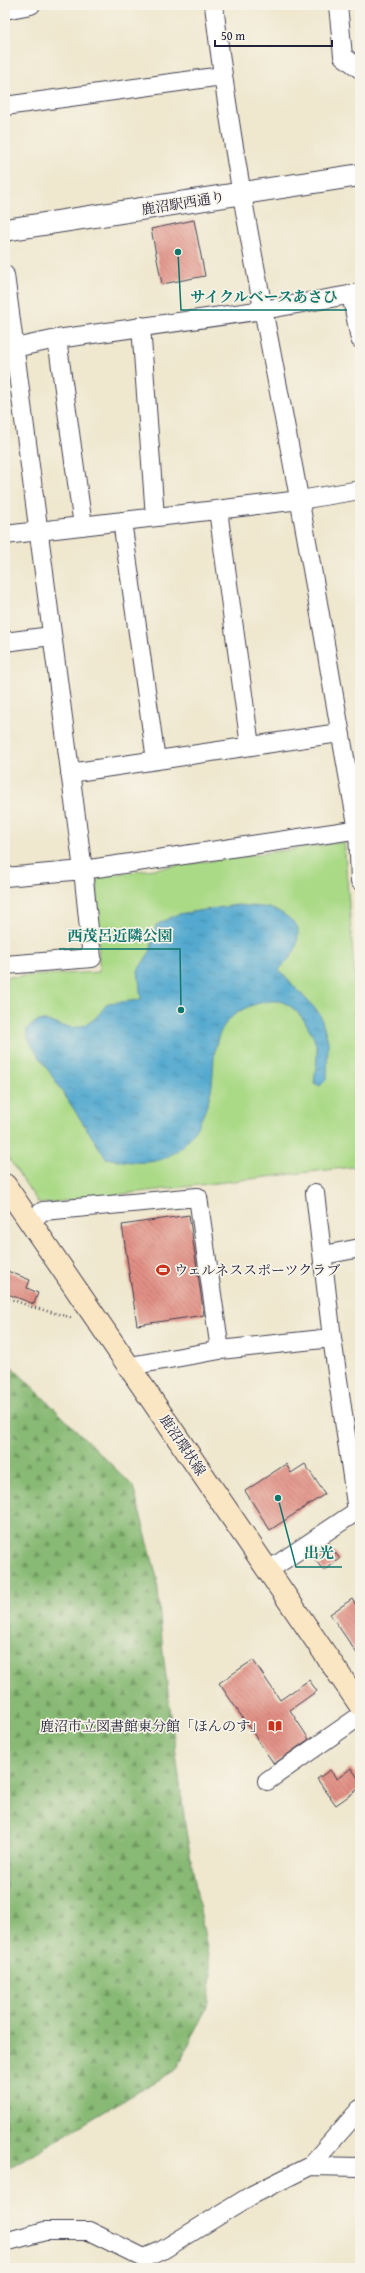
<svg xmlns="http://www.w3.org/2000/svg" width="365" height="2273" font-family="'Gentium Book Plus','Noto Serif JP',serif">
<defs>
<pattern id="forest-firs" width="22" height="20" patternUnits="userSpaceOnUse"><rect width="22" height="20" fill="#88ba74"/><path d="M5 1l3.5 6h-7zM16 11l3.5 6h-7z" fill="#6f9760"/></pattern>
<pattern id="water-ripples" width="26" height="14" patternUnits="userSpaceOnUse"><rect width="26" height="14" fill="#53a9cf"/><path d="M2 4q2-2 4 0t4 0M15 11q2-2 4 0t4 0" fill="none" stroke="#4489a9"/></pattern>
<pattern id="building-back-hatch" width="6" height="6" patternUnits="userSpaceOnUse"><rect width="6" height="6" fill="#e28f84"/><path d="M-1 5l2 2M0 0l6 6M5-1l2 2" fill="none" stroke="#b7746d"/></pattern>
</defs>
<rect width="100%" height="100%" fill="#f7f3e8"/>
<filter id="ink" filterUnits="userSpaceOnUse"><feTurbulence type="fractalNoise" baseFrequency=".025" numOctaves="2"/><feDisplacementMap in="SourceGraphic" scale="8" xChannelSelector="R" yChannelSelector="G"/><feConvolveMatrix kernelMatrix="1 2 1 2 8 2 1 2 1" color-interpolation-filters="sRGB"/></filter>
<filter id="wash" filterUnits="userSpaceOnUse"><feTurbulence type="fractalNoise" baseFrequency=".012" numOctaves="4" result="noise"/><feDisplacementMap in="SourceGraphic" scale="16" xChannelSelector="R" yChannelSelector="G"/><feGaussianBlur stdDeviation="0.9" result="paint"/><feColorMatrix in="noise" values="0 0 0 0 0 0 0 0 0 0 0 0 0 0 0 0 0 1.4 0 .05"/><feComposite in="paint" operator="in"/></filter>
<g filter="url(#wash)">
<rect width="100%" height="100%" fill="#efe7ce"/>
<path fill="#abda87" stroke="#667e61" d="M344 842 360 1043V1166L39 1204 5 1153V977L99 972 97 877Z"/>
<path fill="url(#forest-firs)" stroke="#556e58" d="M5 1360 133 1486 157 1578 163 1653 186 1831 211 1972 209 2002 177 2069 5 2170Z"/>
<path fill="url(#water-ripples)" stroke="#3a6685" d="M237 905C265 908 277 904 298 927 298 952 295 952 279 970L320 1014 328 1041 327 1079 320 1086 314 1083C315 1073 317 1063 317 1053 317 1035 296 1002 277 1001 264 1000 244 1007 234 1015 211 1034 215 1059 212 1085 207 1117 185 1159 149 1162 135 1163 120 1161 106 1158L29 1041 26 1030C29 1028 33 1023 36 1022 51 1015 68 1039 93 1020 99 1016 103 1008 108 1003L141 1000 138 970 150 952 156 925 178 914Z"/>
<g id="blocks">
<path fill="url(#building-back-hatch)" d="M194 220 205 276 162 284 151 229Z
M189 1215 204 1315 137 1325 122 1225Z
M5 1270 30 1280 27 1288 38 1293 34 1304 5 1293Z
M286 1464 291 1473 305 1464 325 1494 270 1530 245 1491Z
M328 1543 340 1559 324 1571 311 1555Z
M352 1599 360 1611V1658L330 1614Z
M253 1660 280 1700 309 1680 317 1691 290 1710 309 1739 274 1764 219 1683Z
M351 1768 360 1781V1788L336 1805 317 1779 330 1770 337 1779Z"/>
</g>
</g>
<g filter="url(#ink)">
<use href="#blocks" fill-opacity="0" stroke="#414051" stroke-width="1"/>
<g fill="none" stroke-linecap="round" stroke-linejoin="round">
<g stroke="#414051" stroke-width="20">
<path id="minor" d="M214 5C233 171 269 334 299 498 320 608 337 719 358 829L360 881
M338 5 343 56 360 69
M5 10 31 5
M5 106 222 76
M5 275 83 870 92 958 5 965
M351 294 360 339
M141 326 155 517
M57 339 83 526
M5 350 57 339 263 310 360 293
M218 510 250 746
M122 521 156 760
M5 535 300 500 360 490
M5 642 51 636
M70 773 339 733
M5 877 83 870 360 829
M315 1193 332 1338 357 1511
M30 1221 43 1211 198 1197 220 1350
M324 1255 360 1248
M130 1366 220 1350 332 1338
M269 1570 357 1511H360
M267 1781 360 1716
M310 2166 360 2167
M5 2242 45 2231H89L144 2258 161 2251 252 2195 310 2166 360 2109"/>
</g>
<g stroke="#414051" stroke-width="24">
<path id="tertiary" d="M5 230 360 175"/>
</g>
<g stroke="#414051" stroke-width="24">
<path id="secondary" d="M5 1185 360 1705"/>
</g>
<path stroke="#414051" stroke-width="2.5" stroke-dasharray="1 3" stroke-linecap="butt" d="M5 1297 32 1307 73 1318"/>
<use href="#minor" stroke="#fff" stroke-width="18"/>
<use href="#tertiary" stroke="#fff" stroke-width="22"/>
<use href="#secondary" stroke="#fbe6c4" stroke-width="22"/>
</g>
</g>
<defs>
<g id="stadium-bare" transform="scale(1.08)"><path d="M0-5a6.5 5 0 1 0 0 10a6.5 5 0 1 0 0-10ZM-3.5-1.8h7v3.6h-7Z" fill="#c8321e" stroke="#f7f3e8" stroke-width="2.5" paint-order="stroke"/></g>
<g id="library-bare" transform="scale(1.08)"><path d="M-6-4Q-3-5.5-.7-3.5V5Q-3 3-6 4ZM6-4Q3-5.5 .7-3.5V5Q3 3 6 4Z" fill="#c8321e" stroke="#f7f3e8" stroke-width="2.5" paint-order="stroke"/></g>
</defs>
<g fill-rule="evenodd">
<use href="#stadium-bare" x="163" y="1270"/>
<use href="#library-bare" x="275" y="1726"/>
</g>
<g text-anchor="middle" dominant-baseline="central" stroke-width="3.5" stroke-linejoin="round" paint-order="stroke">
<g font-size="14" fill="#22223b" stroke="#f7f3e8">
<text transform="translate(183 203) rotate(-9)">鹿沼駅西通り</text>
<text transform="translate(183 1445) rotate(56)">鹿沼環状線</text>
</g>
<g font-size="14" fill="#22223b" stroke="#f7f3e8" text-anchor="start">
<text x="174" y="1270">ウェルネススポーツクラブ</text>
<text x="264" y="1726" text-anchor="end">鹿沼市立図書館東分館「ほんのす」</text>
</g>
</g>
<path fill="none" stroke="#0f766e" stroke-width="1.5" d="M178 252L181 310H347M181 1010L180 949H59M278 1498L296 1567H342"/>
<g fill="#0f766e" stroke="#f7f3e8" stroke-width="1.5">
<circle cx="178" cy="252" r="4"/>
<circle cx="181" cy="1010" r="4"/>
<circle cx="278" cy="1498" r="4"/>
</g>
<g font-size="15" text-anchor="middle" font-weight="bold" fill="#0f766e" stroke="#f7f3e8" stroke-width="3.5" stroke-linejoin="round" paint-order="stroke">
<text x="264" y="302">サイクルベースあさひ</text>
<text x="120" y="941">西茂呂近隣公園</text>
<text x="319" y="1558">出光</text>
</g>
<rect width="365" height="2273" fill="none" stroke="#f7f3e8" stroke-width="20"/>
<path d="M215 40v6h117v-6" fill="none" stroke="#22223b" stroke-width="2"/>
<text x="221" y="40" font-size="12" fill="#22223b" stroke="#f7f3e8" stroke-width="3" paint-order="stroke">50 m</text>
</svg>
